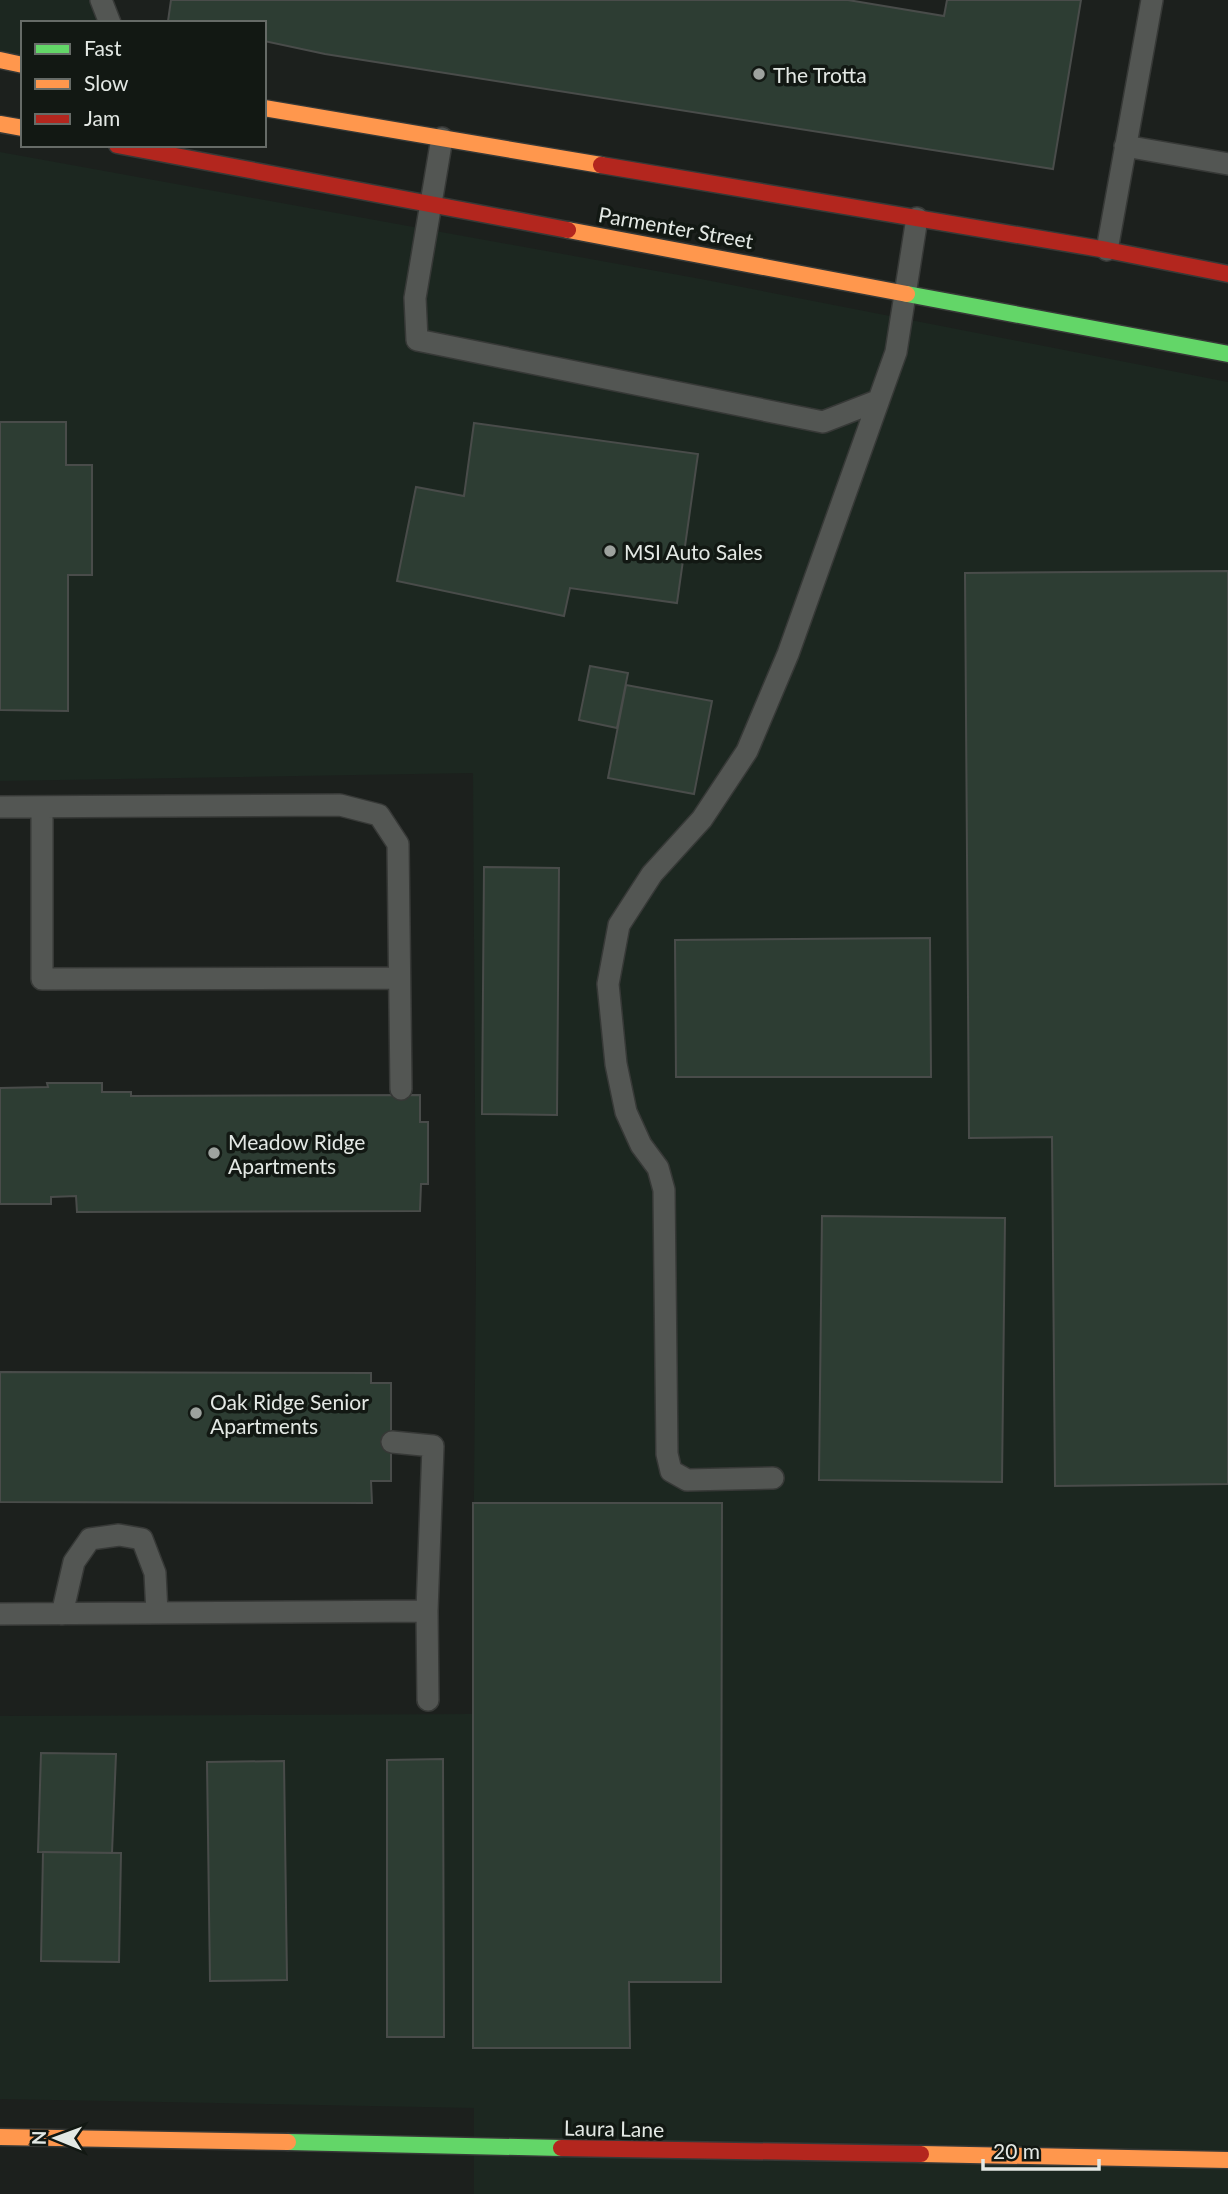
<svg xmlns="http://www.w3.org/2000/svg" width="1228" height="2194" font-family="Lato,sans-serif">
<rect width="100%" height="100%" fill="#1c201d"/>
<path fill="#1c2720" d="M0 0H113L109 23H23V65L0 60Z
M0 152 701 279 1228 382V2194H474V2108L0 2099V1716L472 1714 476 1268 473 773 0 781Z"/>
<path fill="#2d3d33" stroke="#494c4a" stroke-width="2" d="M171 0H848L944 16 947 0H1081L1053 169 325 54 264 41V23L168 21Z
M0 422H66V465H92V575H68V711L0 710Z
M474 423 698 454 677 603 570 588 564 616 397 581 416 487 464 496Z
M1228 571V1484L1055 1486 1052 1137 969 1138 965 573Z
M590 666 628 673 617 728 579 720Z
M626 685 712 701 694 794 608 778Z
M484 867 559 868 557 1115 482 1114Z
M930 938 931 1077H676L675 940Z
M47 1083H102V1092H131V1096L420 1095V1122H428V1184H421L420 1211 77 1212 76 1196 51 1197V1204H0V1088L48 1087Z
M822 1216 1005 1218 1002 1482 819 1480Z
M0 1372 371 1373V1383H391V1481H371L372 1503 0 1502Z
M473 1503H722L721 1982H629L630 2048H473Z
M41 1753 116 1754 112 1853 38 1852Z
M443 1759 444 2037H387V1760Z
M284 1761 287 1980 210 1981 207 1762Z
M43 1852 121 1853 119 1962 41 1961Z"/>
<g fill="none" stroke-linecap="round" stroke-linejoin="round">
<g stroke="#373937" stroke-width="24">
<path id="lane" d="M101 0 110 23
M442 138 415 298 417 340 823 422 877 401
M1125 146 1228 164
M1107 250 1152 0
M0 807 340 805 379 815 398 844 401 1089
M42 807V979L399 978
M392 1442 433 1446 427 1611
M773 1478 687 1480 671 1471 667 1454 664 1190 658 1168 641 1145 626 1112 616 1064 608 984 619 925 652 874 702 819 747 751 788 654 896 352 917 218
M0 1614 427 1611 428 1700
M62 1614 74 1562 90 1539 119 1535 142 1539 155 1573 157 1613"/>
</g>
<g stroke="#373937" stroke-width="19">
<path id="fast" d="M907 294 1228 354
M288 2142 561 2148"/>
</g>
<g stroke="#373937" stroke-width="19">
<path id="slow" d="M0 60 23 65
M264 108 601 165
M0 124 23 128
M568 230 907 294
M0 2137 288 2142
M921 2154 1228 2160"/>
</g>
<g stroke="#373937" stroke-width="19">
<path id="jam" d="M117 145 568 230
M601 165 1107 250 1228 274
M561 2148 921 2154"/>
</g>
<use href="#lane" stroke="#535653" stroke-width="21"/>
<use href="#fast" stroke="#63d668" stroke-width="16"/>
<use href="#slow" stroke="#ff974d" stroke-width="16"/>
<use href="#jam" stroke="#b3261e" stroke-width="16"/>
</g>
<g fill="#9da29e" stroke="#121813" stroke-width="2.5">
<circle cx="759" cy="74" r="7"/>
<circle cx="610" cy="551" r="7"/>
<circle cx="214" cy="1153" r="7"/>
<circle cx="196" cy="1413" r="7"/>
</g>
<g text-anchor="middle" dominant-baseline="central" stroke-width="7" stroke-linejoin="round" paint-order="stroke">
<g font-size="21" fill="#e3e8e4" stroke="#121813" text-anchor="start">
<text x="773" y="74">The Trotta</text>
<text x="624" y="551">MSI Auto Sales</text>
<text x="228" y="1141">Meadow Ridge<tspan x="228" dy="24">Apartments</tspan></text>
<text x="210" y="1401">Oak Ridge Senior<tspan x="210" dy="24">Apartments</tspan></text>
</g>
<g font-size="21" fill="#e3e8e4" stroke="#121813">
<text transform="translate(676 227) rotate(10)">Parmenter Street</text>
<text transform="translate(614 2128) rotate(1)">Laura Lane</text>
</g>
</g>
<rect x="21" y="21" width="245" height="126" fill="#121813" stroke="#666b67" stroke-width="2"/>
<rect x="35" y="44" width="35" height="10" fill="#63d668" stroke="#666b67" stroke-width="2"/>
<text x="84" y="56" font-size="21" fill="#e3e8e4">Fast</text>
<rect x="35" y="79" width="35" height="10" fill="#ff974d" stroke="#666b67" stroke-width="2"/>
<text x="84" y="91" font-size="21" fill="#e3e8e4">Slow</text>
<rect x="35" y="114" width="35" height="10" fill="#b3261e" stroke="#666b67" stroke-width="2"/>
<text x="84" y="126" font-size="21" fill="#e3e8e4">Jam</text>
<g transform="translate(56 2138) rotate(271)" stroke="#121813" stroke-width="5" paint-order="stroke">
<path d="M0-5L12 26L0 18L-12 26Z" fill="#e3e8e4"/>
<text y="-10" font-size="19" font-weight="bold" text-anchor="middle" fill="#e3e8e4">N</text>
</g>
<path d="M983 2159v10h116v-10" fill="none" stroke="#e3e8e4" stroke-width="3.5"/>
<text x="993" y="2159" font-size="21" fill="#e3e8e4" stroke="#121813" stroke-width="5" paint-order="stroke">20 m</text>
</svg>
